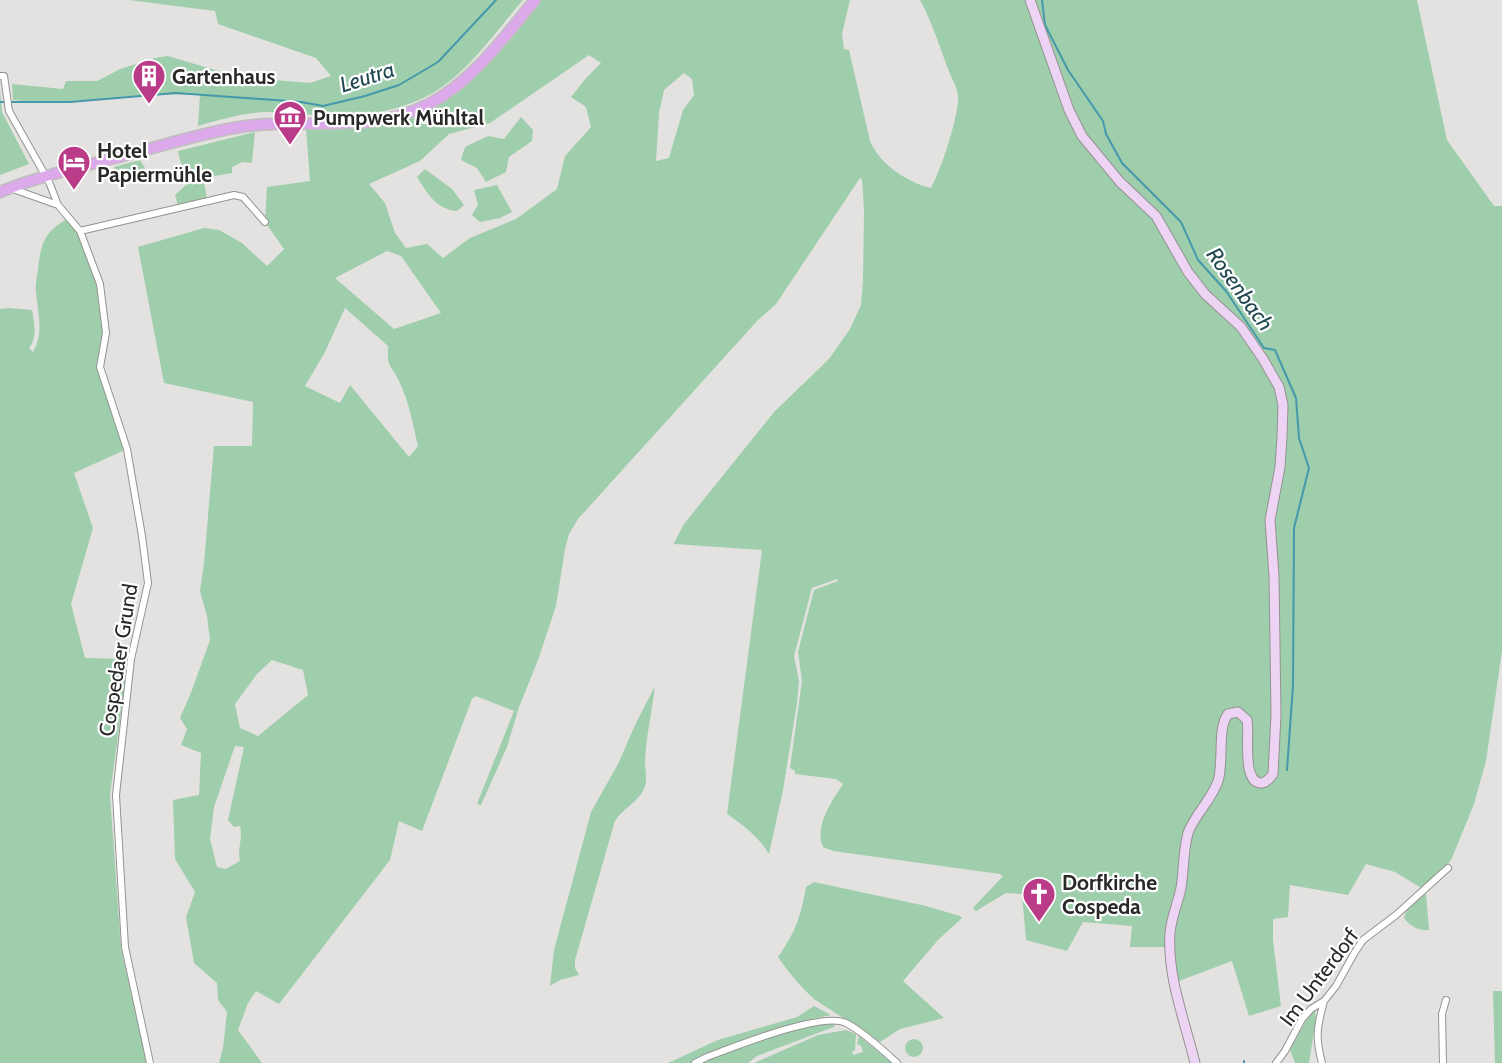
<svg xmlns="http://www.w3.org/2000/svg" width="1502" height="1063" font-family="Cabin,sans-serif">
<rect width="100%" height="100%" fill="#e4e2e0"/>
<path fill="#9eceac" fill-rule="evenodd" d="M129 0H523C497 30 472 67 439 89 412 107 370 117 338 116 314 116 290 112 265 112 242 113 221 119 198 126L200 95C138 91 76 107 13 100L12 84 63 89 66 81H97L120 69 155 58 168 56 215 70 262 79 310 83 331 76 316 58 218 24 215 11Z
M540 0H850L842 34 844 49 849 50 870 141C880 164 906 182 931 188 940 173 960 113 958 95 957 87 951 77 948 69 939 45 932 22 920 0H1417L1447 140 1494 206H1502V651L1486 761 1474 804 1452 858 1446 867 1423 889 1395 872 1366 864 1348 895 1290 885 1288 917 1273 919V940L1281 1006 1249 1016 1232 961 1171 984 1166 947H1130L1132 926 1083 922 1067 951 1026 940 1022 894 1006 893 976 911 973 908 1003 876 1000 874 833 851 823 847C814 826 832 801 843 784L836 779 795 774V771L790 768 802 681 798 652 814 590 838 581 837 579 812 588 794 656 799 681 797 703 783 790 769 854C760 838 742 824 727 814L762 550 674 544V543L684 524 774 412 829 359 850 329 861 305 863 281 864 210 862 179 860 178 776 304 758 320 578 519 569 534 565 549 556 606 538 660 519 707 507 747 481 805 477 804 514 711 476 696 472 699 422 831 399 821 390 860 279 1004 256 991 248 1003 238 1030 262 1063H219L223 1048 227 1012 218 1000 217 983 194 963 186 917 195 892 175 859 173 800 199 795 201 753 181 745 187 729 180 718 192 690 210 640 207 616 200 591 204 563 214 446H252L253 402 164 383 138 247 204 228 219 230 242 243 267 266 284 249 265 222 267 187 310 181 306 128 427 108 515 30ZM589 55 601 63 587 77 571 97 586 107 591 127 565 156 557 189 516 219 470 238 443 258 427 244 406 248 395 233 385 203 369 184 420 161 449 134 490 123ZM684 73 692 79 694 95 683 110 669 158 656 161 659 113 664 90ZM387 251 401 256 441 313 394 329 335 278ZM345 308 388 346C387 370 391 363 399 381 409 401 413 425 418 446L409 457 350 385 340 403 305 386 325 352ZM272 660 303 670 308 695 258 736 240 728 235 704 257 674ZM235 746 244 747 228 820 234 827 240 826C243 841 237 848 240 861L226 869 217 867 210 839 214 807Z
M0 90 2 112 29 164 0 175Z
M521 117 533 130 532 141 509 157 506 172 486 182 477 168 461 160 465 147 488 136 504 139Z
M255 132 252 163 242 162 232 167V173L203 178 207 198 178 206 175 195 186 185 178 151Z
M140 160 145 168 140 179 135 182 128 181 114 169V167Z
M425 169 452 189 464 205 457 211C437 210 427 193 417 177Z
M497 185 512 212 500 218 480 222 472 215 478 205 474 190Z
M67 219 80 231 104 311 106 333 100 367 127 449 74 473 93 528 71 604 85 658 128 659 110 795 121 948 147 1063H0V309L9 308 32 310C34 323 38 336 29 348L33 352C44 333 38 314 36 292 35 285 37 277 38 269 41 244 44 232 67 219Z
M655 686C652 711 646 737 645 761 645 771 648 779 644 789 637 804 619 810 614 824L575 960V968L579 975 560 980 550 986 554 950 591 812 618 764 636 723Z
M814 882 926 906 960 916 962 918 938 940 903 981 944 1018 900 1029 880 1042 814 999C800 986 789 973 778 957 795 933 801 916 806 887Z
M1426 894 1429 930C1418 931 1410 926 1404 918 1406 908 1417 898 1426 894Z
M1493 991H1502V1063H1495Z
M814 1006 831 1015 808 1020 751 1038 691 1063H668L718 1040 797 1017Z
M1315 1011 1316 1019 1309 1063H1295L1290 1050 1309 1015Z
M835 1022 834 1027 757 1056 748 1063H702C740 1043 792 1027 835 1022Z
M846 1030 856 1034 855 1050 852 1052 853 1055 863 1052 861 1046 857 1044 859 1036 892 1063H754L818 1035Z
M905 1048a9 9 0 1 1 18 0a9 9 0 1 1-18 0Z"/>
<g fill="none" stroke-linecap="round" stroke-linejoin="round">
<path stroke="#4599aa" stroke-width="2" d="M1042 0 1045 25 1068 70 1103 121 1106 134 1122 163 1181 222 1198 260 1226 291 1264 348 1275 350 1296 398 1299 438 1309 468 1294 528 1293 685 1287 770
M0 102H70L176 93 301 102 323 106 365 96 399 85 438 62 496 0
M1244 1061V1063"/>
<g stroke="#949390" stroke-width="8">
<path id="street" d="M0 76H4L9 111 49 182 58 205 80 231 100 284 106 333 100 367 127 449 142 536 148 583 131 659 116 795 125 947 150 1063
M10 188 58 205
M80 231 234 195 243 197 265 222
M695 1063 707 1057C733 1047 823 1011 846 1023 862 1031 884 1051 897 1063
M1276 1063 1285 1051 1302 1019 1311 1009 1324 1001 1336 986 1355 952 1363 940 1396 915 1448 868
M1322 1063C1315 1037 1317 1027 1324 1001
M1443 1063 1442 1014 1446 1000"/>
</g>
<g stroke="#949390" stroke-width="11">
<path id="secondary" d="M1030 0 1069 110 1082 136 1120 182 1156 216 1188 272 1205 294 1241 327 1263 359 1279 387 1283 405 1282 437 1280 467 1270 520 1274 576 1276 715 1273 774C1270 778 1267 782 1262 783 1241 784 1250 733 1247 720L1238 712 1228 714C1217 728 1224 762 1218 781 1211 801 1195 814 1188 833 1183 851 1184 870 1181 888 1178 903 1171 918 1170 933 1167 977 1185 1021 1195 1063"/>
</g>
<g stroke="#bfbfbe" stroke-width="13">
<path id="primary" d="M0 192C39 176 81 167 122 156 162 146 204 132 246 126 308 118 369 135 429 104 473 81 504 37 535 0"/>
</g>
<use href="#street" stroke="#fff" stroke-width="6"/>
<use href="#secondary" stroke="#edd4f5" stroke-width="9"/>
<use href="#primary" stroke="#dca9eb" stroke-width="10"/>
</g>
<defs>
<g id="building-pin" transform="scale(1.725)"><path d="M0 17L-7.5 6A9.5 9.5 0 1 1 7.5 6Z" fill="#ba3c89" stroke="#fff"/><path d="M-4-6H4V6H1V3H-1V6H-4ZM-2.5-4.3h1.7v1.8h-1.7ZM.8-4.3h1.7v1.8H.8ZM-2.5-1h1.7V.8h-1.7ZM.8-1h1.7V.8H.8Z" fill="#fff"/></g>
<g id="museum-pin" transform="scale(1.725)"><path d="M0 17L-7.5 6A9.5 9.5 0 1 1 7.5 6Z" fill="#ba3c89" stroke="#fff"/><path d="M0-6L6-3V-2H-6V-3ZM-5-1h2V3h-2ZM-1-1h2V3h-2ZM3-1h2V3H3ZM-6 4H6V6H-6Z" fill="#fff"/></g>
<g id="hotel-pin" transform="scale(1.725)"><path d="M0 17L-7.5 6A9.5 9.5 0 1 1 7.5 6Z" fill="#ba3c89" stroke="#fff"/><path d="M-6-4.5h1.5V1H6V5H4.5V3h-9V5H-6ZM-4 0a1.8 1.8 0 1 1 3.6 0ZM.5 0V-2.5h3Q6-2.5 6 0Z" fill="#fff"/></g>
<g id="church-pin" transform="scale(1.725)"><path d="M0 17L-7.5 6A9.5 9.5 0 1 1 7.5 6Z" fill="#ba3c89" stroke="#fff"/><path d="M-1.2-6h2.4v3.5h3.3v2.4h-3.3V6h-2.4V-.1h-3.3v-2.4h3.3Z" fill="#fff"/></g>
</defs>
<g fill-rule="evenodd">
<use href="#building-pin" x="149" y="76"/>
<use href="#museum-pin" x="290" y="117"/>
<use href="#hotel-pin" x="74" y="162"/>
<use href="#church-pin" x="1039" y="894"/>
</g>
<g text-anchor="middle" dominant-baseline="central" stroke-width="4.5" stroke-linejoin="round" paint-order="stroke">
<g font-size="21" font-weight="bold" fill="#292928" stroke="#fff" text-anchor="start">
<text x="172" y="76">Gartenhaus</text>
<text x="313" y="117">Pumpwerk Mühltal</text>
<text x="97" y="150">Hotel<tspan x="97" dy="24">Papiermühle</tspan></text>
<text x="1062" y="882">Dorfkirche<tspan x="1062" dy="24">Cospeda</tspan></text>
</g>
<g font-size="21" fill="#292928" stroke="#fff">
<text transform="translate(118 660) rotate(-81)">Cospedaer Grund</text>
<text transform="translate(1319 977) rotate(-53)">Im Unterdorf</text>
</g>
<g font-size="22" font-style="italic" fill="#224951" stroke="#fff">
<text transform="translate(367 77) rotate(-18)">Leutra</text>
<text transform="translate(1240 289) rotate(54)">Rosenbach</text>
</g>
</g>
</svg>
